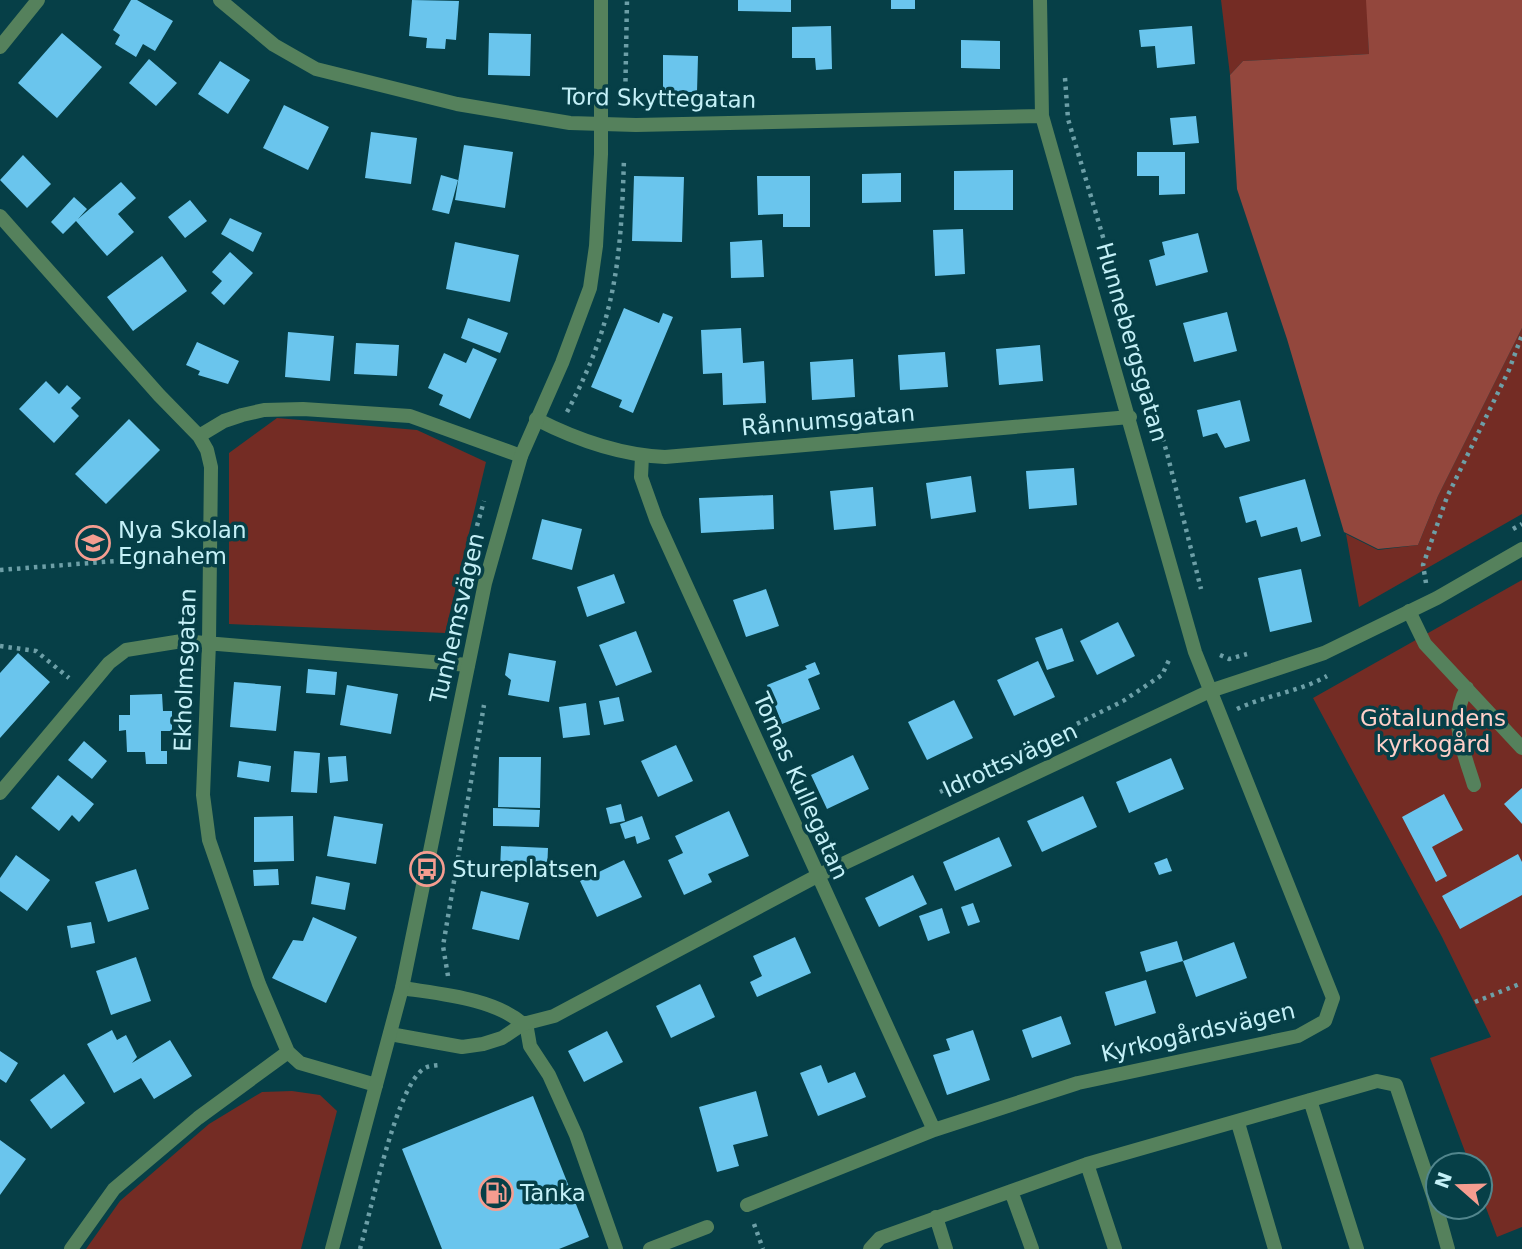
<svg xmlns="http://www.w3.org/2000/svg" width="1522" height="1249" font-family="'DejaVu Sans',sans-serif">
<rect width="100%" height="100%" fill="#063f47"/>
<path fill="#742c24" d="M1221 0H1367L1369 54 1243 61 1230 75Z
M1522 328V514L1359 607 1346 534 1378 550 1418 545 1438 496Z
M277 418 417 430 486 462 445 633 229 624V453Z
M1522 580V1227L1497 1237 1480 1192V1165H1470L1430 1058 1491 1037 1442 937 1313 698Z
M292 1091 320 1095 337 1111 301 1249H86L120 1201 209 1124 262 1092Z"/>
<path fill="#93473d" d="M1366 0H1522V328L1438 496 1418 545 1378 549 1344 532 1287 339 1237 189 1230 75 1243 61 1369 54Z"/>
<path fill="#6ac5ed" d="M131 0H137L173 21 155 51 143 44 136 57 115 44 120 35 113 30Z
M412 0 459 1 456 40 446 39 445 49 426 48 427 38 409 36Z
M738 0H791V12L738 11Z
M891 0H915V9H891Z
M831 26 832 69 816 70 815 58H792V27Z
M1192 26 1195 64 1157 68 1155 46 1141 47 1139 30Z
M62 33 102 67 57 118 18 83Z
M489 33 531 34 530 76 488 75Z
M961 40 1000 41V69L961 68Z
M663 55 698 56 697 92H663Z
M149 59 177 83 156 106 129 83Z
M220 61 250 80 228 114 198 94Z
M284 105 329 127 308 170 263 148Z
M1196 116 1199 143 1173 145 1170 118Z
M371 132 417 138 411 184 365 178Z
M464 145 513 152 505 208 455 200Z
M1137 152H1185V194L1159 195V176H1137Z
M23 155 51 184 27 208 0 180Z
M1013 170V210H954V171Z
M901 173V202L862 203V174Z
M441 175 458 180 449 214 432 210Z
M634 176 684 177 682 242 632 241Z
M757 176H810V227H783V214L758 215Z
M121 182 136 198 118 214 134 232 107 256 76 221 63 234 51 222 74 197 87 209 78 219Z
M190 200 207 221 185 238 168 217Z
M230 218 262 233 253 252 221 234Z
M963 229 965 274 935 276 933 230Z
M1198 233 1208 272 1156 286 1149 260 1165 255 1162 242Z
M762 240 764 277 731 278 730 242Z
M455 242 519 255 510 302 446 289Z
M230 252 253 273 224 305 211 293 222 281 212 272Z
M162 256 187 291 133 331 107 297Z
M624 308 659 323 663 313 673 317 633 413 619 407 622 400 591 387Z
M1227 312 1237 351 1194 362 1183 323Z
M468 318 508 333 500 353 461 338Z
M741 328 743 363 764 361 766 403 723 405 722 373 703 374 701 330Z
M288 332 334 336 330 381 285 377Z
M197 342 239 361 228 384 198 375 200 371 186 365Z
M356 343 399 345 397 376 354 374Z
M1040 345 1043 381 999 385 996 349Z
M473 348 497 359 470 419 439 405 443 395 428 388 444 353 466 363Z
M945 352 948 387 900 390 898 355Z
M853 359 855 397 812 400 810 362Z
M46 381 59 394 67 385 81 398 71 408 79 416 54 443 19 409Z
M1240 400 1250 441 1225 448 1217 433 1203 437 1197 410Z
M129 419 160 450 106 504 75 474Z
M1074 468 1077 505 1029 509 1026 471Z
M971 476 976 512 931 519 926 483Z
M1305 479 1321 536 1301 542 1297 527 1261 537 1256 520 1246 523 1239 497Z
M873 487 876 526 834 530 830 491Z
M773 495 774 529 701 533 699 498Z
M542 519 582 529 572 570 532 559Z
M1301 569 1312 622 1270 632 1258 578Z
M614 574 625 603 587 617 577 587Z
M766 589 779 626 746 637 733 600Z
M1118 622 1135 656 1097 675 1080 641Z
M1062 628 1074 661 1047 670 1035 638Z
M636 631 652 672 616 686 599 645Z
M18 653 50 682 0 738V673Z
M509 653 556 661 549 702 508 695 511 680 505 675Z
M1038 661 1055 697 1014 716 997 680Z
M815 662 820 674 808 679 820 709 782 724 767 685 807 669 805 666Z
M308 669 337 672 335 695 306 693Z
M234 682 281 686 276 731 230 727Z
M347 685 398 694 391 734 340 725Z
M162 694 163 711H172V731H161V751H167V764H146L145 752H127L126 730 119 731V715H130V695Z
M619 697 624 721 604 725 599 701Z
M954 700 973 738 927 760 908 722Z
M586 703 590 735 563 738 559 707Z
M84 741 107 761 92 779 68 760Z
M676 745 693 781 658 797 641 761Z
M294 751 320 753 317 793 291 792Z
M853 755 869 789 827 809 811 775Z
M346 756 348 781 330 783 328 757Z
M499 757H541L540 808 498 807Z
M1171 758 1184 789 1129 813 1116 782Z
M239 761 271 766 269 782 237 777Z
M58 775 94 804 79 822 72 815 59 831 31 808Z
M1522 788V824L1504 804Z
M1444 794 1463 830 1432 847 1447 876 1436 882 1402 817Z
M1083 796 1097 827 1042 852 1027 821Z
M621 804 625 821 610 824 606 808Z
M493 808 540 810 539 827 493 826Z
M729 811 749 856 708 874 712 882 684 895 668 860 683 853 675 836Z
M293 816 294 861 254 862V817Z
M334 816 383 824 376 864 327 856Z
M642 816 650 839 637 844 635 836 625 839 620 824Z
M999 837 1012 866 955 891 943 862Z
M501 846 548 848 547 872 500 870Z
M1518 854 1522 862V895L1460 929 1442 896Z
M16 855 50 880 27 911 0 891V878Z
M1167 858 1172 871 1159 875 1154 863Z
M624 860 642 897 597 917 580 881Z
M136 869 149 909 108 922 95 882Z
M278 869 279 885 254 886 253 870Z
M913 875 927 904 879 927 865 898Z
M316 876 350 883 345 910 311 904Z
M481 891 529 903 519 940 472 929Z
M973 903 980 922 968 926 961 907Z
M942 908 950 933 928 941 919 916Z
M313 917 357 937 326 1003 272 978 293 940 303 941Z
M91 922 95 943 71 948 67 926Z
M795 937 811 973 757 997 750 982 762 976 753 956Z
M1177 941 1183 961 1146 972 1140 952Z
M1234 942 1247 978 1196 997 1183 961Z
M136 957 151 1001 111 1015 96 971Z
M1146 980 1156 1013 1115 1026 1105 992Z
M700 984 715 1017 671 1038 656 1006Z
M1061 1016 1071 1044 1032 1058 1022 1030Z
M112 1030 117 1040 126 1035 137 1057 132 1063 170 1040 192 1076 154 1099 141 1078 114 1093 87 1044Z
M973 1030 990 1080 947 1095 933 1055 950 1050 946 1039Z
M607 1031 623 1062 584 1082 568 1051Z
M0 1051 18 1063 6 1083 0 1079Z
M821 1065 828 1083 855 1072 866 1097 818 1116 800 1073Z
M64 1074 85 1103 51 1129 30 1100Z
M756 1091 768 1136 733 1145 739 1166 717 1172 699 1107Z
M533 1096 589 1237 559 1249H442L402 1149Z
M0 1140 26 1159 0 1195Z"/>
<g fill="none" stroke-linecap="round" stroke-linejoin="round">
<path stroke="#6d9fa7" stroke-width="4.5" stroke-dasharray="3.5 5" stroke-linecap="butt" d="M1065 78 1068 119 1167 453 1201 589
M625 107 627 0
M567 412C616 320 621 260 624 158
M477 526 484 501
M1513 529 1522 524
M0 570 193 555
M1426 583 1423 565 1447 497 1509 370 1522 335
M0 646 36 651 69 678
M1220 655 1229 659 1247 654
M1237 709C1266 695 1299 692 1327 676
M940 792 1123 701 1162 675 1169 660
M448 976 443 946 484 705
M1475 1002 1522 983
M754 1224 763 1249
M360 1249C371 1210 394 1099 419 1073 425 1066 430 1066 439 1065"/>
<path stroke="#55815c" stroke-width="14" d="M1409 611 1425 644 1522 748
M1467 688C1448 720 1464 752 1474 785
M526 1023 530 1046 549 1075 576 1135 616 1249
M1310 1100 1357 1249
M1238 1123 1275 1249
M1087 1164 1115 1249
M1011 1191 1032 1249
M936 1217 946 1249
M650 1249 707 1227
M870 1249 880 1238 1087 1164 1377 1081 1396 1085 1433 1195 1448 1249"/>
<path stroke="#55815c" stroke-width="14" d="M220 0 274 45 316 69 457 104 570 123 636 125 1042 116
M0 47 38 0
M0 216 159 395 199 436 207 450 211 467 209 643 203 795 209 840 259 984 288 1052 300 1063 376 1085
M536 419C577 440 619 455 665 457L1130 417
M199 436 224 421 242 415 264 410 303 409 410 416 521 456
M642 456 641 477 656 519 934 1130
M0 793 84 693 109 663 126 650 182 641 468 665
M402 988C439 994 494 998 523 1024
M390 1034 462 1047 483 1044 502 1038 523 1024 554 1016 817 876 1210 691 1324 653 1437 598 1522 549
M747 1205 934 1130 1078 1083 1298 1036 1325 1021 1333 998 1195 652 1042 116 1040 0
M71 1249 114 1189 198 1118 288 1052"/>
<path stroke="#55815c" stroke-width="14" d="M332 1249 402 988 485 583 521 456 562 363 590 288 596 246 601 154V0"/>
</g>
<defs>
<g id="school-ring" transform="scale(1.75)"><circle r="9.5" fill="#063f47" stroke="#f59d90" stroke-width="1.5"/><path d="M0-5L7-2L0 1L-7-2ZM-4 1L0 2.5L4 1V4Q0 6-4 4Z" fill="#f59d90"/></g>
<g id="bus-ring" transform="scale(1.75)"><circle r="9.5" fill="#063f47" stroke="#f59d90" stroke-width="1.5"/><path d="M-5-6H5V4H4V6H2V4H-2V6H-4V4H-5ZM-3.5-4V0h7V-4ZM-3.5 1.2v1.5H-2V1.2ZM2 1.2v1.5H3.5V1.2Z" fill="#f59d90"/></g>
<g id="fuel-ring" transform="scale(1.75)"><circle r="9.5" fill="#063f47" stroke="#f59d90" stroke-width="1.5"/><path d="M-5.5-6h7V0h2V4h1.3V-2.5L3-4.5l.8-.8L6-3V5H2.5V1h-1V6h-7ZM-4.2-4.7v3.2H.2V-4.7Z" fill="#f59d90"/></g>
</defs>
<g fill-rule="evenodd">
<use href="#school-ring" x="93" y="543"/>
<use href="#bus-ring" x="427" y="869"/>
<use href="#fuel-ring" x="496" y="1193"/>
</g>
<g text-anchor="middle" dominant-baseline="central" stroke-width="7" stroke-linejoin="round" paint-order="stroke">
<g font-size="23" fill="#c4f0f7" stroke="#063f47">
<text transform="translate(659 98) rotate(1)">Tord Skyttegatan</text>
<text transform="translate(1132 342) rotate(74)">Hunnebergsgatan</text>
<text transform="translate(828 420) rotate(-5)">Rånnumsgatan</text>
<text transform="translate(457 618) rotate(-77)">Tunhemsvägen</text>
<text transform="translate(185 670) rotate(-88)">Ekholmsgatan</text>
<text transform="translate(1010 760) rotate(-25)">Idrottsvägen</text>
<text transform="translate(801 786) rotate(66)">Tomas Kullegatan</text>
<text transform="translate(1198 1032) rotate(-13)">Kyrkogårdsvägen</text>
</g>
<g font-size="23" fill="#c4f0f7" stroke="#063f47" text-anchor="start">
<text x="118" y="530">Nya Skolan<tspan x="118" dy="26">Egnahem</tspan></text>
<text x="452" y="869">Stureplatsen</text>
<text x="520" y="1193">Tanka</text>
</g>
<g font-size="23" fill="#fecfc8" stroke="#063f47">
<text x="1433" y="718">Götalundens<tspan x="1433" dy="26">kyrkogård</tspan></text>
</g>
</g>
<g transform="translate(1459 1186) rotate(290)"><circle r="33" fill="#063f47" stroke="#52868d" stroke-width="2"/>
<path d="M0-5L12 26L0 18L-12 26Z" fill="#f59d90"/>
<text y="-10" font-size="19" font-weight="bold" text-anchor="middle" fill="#c4f0f7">N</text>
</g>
</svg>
